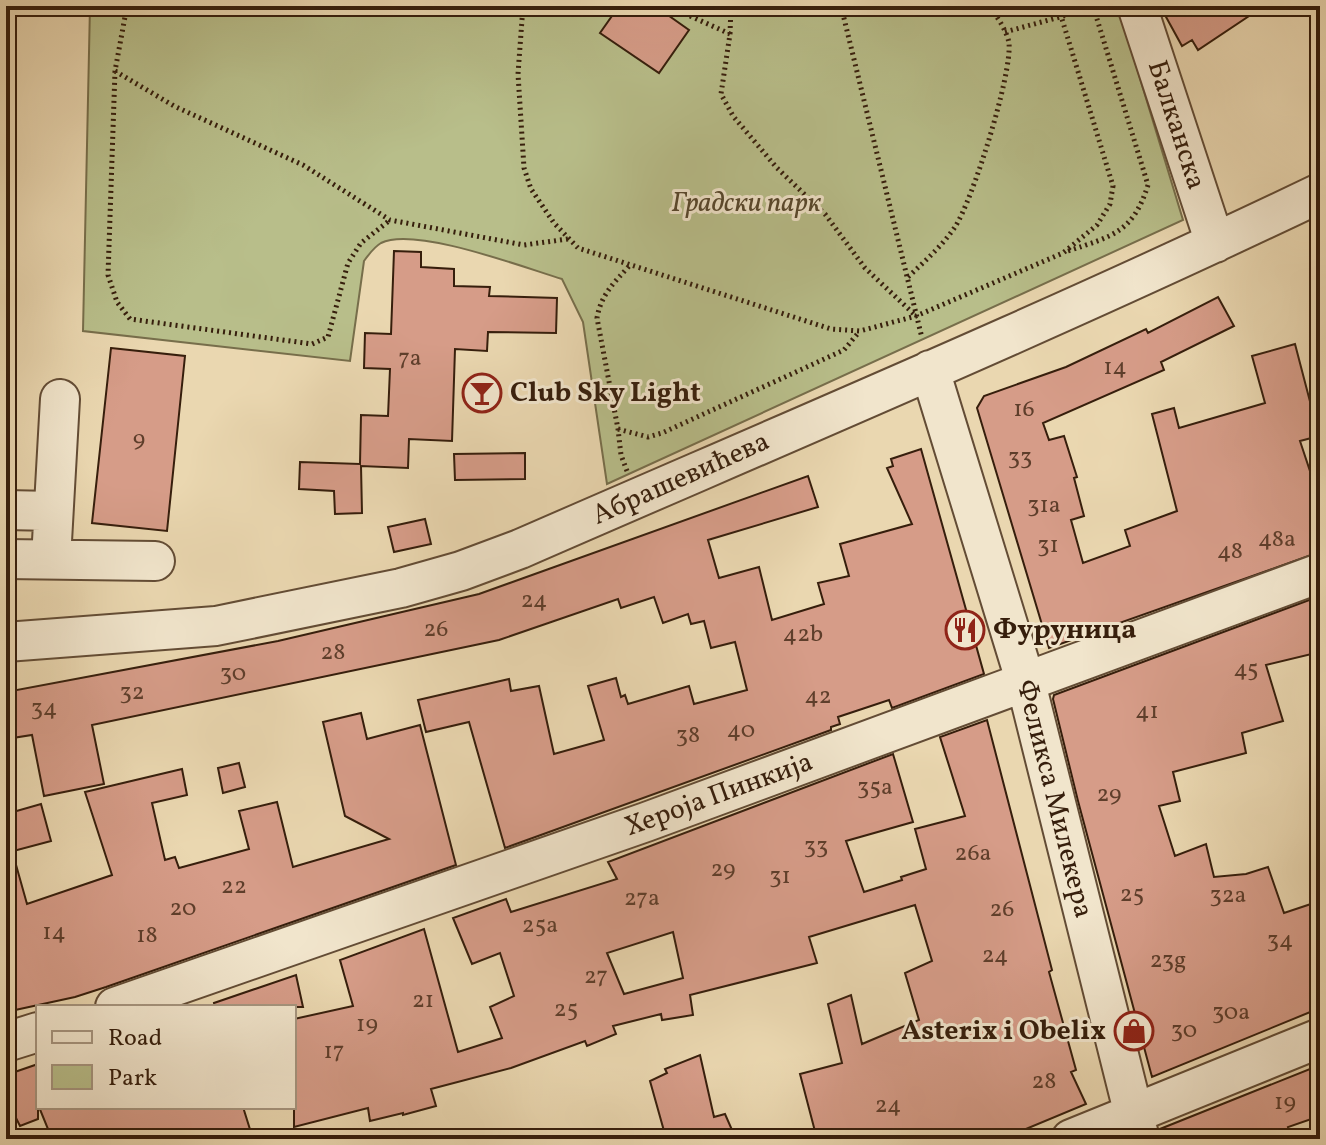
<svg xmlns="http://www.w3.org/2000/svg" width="1326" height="1145" font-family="Vollkorn,serif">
<rect width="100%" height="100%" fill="#ead7b0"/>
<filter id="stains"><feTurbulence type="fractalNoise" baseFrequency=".0025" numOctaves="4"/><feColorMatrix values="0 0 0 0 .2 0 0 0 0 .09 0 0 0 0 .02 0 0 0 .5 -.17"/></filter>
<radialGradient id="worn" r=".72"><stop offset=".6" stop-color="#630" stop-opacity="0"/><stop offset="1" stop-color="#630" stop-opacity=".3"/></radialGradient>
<path fill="#b8be8a" stroke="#776e4b" stroke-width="2" d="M90 6H1118L1183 220 607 484 583 322 562 279C525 268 415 226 381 243 374 247 369 254 364 261L350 361 83 331Z"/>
<path fill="#d69c88" stroke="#361e0c" stroke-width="2" fill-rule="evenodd" d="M619 6H655L689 30 659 73 600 33Z
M1160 6H1264L1198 50 1192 40 1182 46Z
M394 251 421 252V267L454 269V286L490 287 489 296 557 298 556 333 488 332 487 351 455 349 452 441 409 439 408 468 361 466 362 513 335 514 334 491 299 489 300 462 360 464 361 415 388 416 390 369 364 368 365 333 391 334Z
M1218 297 1234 326 1161 362 1164 370 1043 423 1049 440 1064 436 1077 477 1074 478 1084 516 1071 520 1083 563 1130 546 1125 530 1177 511 1152 414 1174 408 1179 428 1265 403 1252 356 1295 344 1319 436 1300 441 1315 486 1320 485V552L1049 648 977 408 984 396 1066 367 1146 329 1148 333Z
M111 348 185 356 167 531 92 523Z
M921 449 984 674 892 708 889 700 838 717 840 724 831 727V730L505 848 469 722 426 732 418 700 509 679 511 691 539 686 554 754 604 740 588 686 616 678 621 697 625 695 628 704 689 686 694 704 747 690 735 642 711 648 704 621 691 624 688 614 663 623 654 597 621 608 618 599 499 640 92 725 104 784 44 796 32 735 6 739V692L278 641 479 594 808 476 818 507 708 540 719 578 759 567 772 620 824 604 818 583 849 576 840 544 912 524 887 468 893 466 891 459Z
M525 453V479L455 480 454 454Z
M425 519 431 544 394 552 388 527Z
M1320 596V652L1266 665 1283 721 1242 733 1246 753 1173 772 1180 801 1159 806 1175 856 1206 844 1214 877 1246 874 1268 867 1284 913 1320 901V1008L1152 1077 1078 801 1053 699 1054 695Z
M361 713 367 739 420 725 456 865 106 987 75 997 6 1012V855L13 854 27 904 112 875 85 792 182 769 187 795 152 803 165 860 175 857 179 868 249 849 239 811 277 802 293 867 389 839 345 816 323 722Z
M987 720 1052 970 1049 972 1076 1070 1071 1072 1086 1104 1002 1139H817L800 1074 842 1063 828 1004 851 995 862 1044 919 1020 905 973 932 961 915 905 809 937 817 963 690 995 693 1015 662 1020 661 1014 613 1026 616 1034 587 1046 585 1041 511 1068 431 1089 436 1106 403 1115V1113L370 1121 368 1108 294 1127V1019L353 1006 340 960 424 929 458 1052 502 1038 490 1007 514 996 500 953 472 964 453 918 506 899 511 912 617 879 608 862 893 754 913 822 846 841 864 892 902 880 901 877 926 869 915 829 965 816 940 737ZM673 932 683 978 624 994 607 953Z
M239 763 245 787 223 793 218 768Z
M41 804 51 841 6 853V814Z
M296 975 303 1007H215L214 1003Z
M700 1055 714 1117 725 1114 736 1139H660L659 1133 664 1131 650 1081 667 1073 665 1069Z
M38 1064V1119L20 1126 12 1110 6 1112V1075Z
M1320 1065V1116L1288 1127 1292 1139H1161L1160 1129Z
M39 1107H243L253 1139H52Z"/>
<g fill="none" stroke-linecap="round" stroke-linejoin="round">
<g stroke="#634c35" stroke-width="42">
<path id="minor" d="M1137 6 1215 243
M930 370 1026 683 1140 1139
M6 510 53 511
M6 559 155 561
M51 559 60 399
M6 642 216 626 401 588 461 571 520 549C788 432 1057 319 1320 193
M115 1007 646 822 1320 573
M6 1042 38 1032
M1071 1139 1320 1038"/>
</g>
<path stroke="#361e0c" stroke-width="5" stroke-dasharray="2 4" stroke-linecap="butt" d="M127 6 115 71 108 275 117 302 130 319 312 344 328 337 348 263 361 243 390 220
M523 6 518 74 524 168 531 189 554 223 578 248 831 329 860 331 916 316 1063 253 1097 225 1110 204 1113 186 1058 6
M675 6 688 15 730 34 721 94 733 116 777 168 825 214 865 268 916 316
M841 6 922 338
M1005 32 1093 8
M730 34 731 6
M115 71 174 106 303 165 390 220 524 245 568 239
M1068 251C1112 236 1133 233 1148 185L1093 6
M908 277C925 261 942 246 955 227 973 199 1012 75 1009 43 1007 31 996 14 988 6
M618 429 648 437 662 433 844 350 859 332
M627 471 621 455 618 429 597 318C601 294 615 282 630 265"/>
<use href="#minor" stroke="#f1e5cc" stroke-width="38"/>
</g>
<defs>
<g id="bar-ring" transform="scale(2)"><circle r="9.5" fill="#f1e5cc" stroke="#8f2418" stroke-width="1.5"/><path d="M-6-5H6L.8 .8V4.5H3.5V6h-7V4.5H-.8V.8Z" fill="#8f2418"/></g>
<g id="restaurant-ring" transform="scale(2)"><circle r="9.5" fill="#f1e5cc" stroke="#8f2418" stroke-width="1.5"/><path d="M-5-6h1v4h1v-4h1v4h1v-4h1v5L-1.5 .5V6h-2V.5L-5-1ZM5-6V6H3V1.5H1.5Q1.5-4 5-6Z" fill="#8f2418"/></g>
<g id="shop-ring" transform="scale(2)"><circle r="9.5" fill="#f1e5cc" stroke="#8f2418" stroke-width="1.5"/><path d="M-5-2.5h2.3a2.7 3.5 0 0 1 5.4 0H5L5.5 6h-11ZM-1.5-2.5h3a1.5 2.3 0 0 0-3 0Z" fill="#8f2418"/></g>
</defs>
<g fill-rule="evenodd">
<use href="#bar-ring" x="482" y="393"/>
<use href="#restaurant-ring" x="965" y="630"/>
<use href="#shop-ring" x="1134" y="1031"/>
</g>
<g text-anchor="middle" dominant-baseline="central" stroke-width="6" stroke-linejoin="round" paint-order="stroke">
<g font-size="24" fill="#5e3e2b">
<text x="410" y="359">7a</text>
<text x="1115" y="368">14</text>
<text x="1024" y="410">16</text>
<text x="139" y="440">9</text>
<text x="1020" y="458">33</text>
<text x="1044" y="506">31a</text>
<text x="1277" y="540">48a</text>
<text x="1048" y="546">31</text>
<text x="1230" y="552">48</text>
<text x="534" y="601">24</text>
<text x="436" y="630">26</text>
<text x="803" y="635">42b</text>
<text x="333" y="653">28</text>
<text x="1246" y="670">45</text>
<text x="233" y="674">30</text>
<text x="132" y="693">32</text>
<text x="818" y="697">42</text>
<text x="44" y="709">34</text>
<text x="1147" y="712">41</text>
<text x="741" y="731">40</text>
<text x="688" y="736">38</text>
<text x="875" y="788">35a</text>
<text x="1109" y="795">29</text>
<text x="816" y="847">33</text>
<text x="973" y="854">26a</text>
<text x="723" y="870">29</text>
<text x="780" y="877">31</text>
<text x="234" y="887">22</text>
<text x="1132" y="895">25</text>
<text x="1228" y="896">32a</text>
<text x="642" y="899">27a</text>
<text x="183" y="909">20</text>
<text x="1002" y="910">26</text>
<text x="540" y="926">25a</text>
<text x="54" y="933">14</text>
<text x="147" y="936">18</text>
<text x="1280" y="941">34</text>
<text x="995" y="956">24</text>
<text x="1168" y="961">23g</text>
<text x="596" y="977">27</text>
<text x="423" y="1001">21</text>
<text x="566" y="1010">25</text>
<text x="1231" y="1013">30a</text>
<text x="367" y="1025">19</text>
<text x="1184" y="1031">30</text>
<text x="334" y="1052">17</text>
<text x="1044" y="1082">28</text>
<text x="1285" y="1103">19</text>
<text x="888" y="1106">24</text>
</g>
<g font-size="28" fill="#361e0c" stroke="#f1e5cc">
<text transform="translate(1176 125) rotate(72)">Балканска</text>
<text transform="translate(681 479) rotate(-24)">Абрашевићева</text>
<text transform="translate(719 795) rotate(-20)">Хероја Пинкија</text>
<text transform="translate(1054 799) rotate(76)">Феликса Милекера</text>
</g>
<g font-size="28" font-style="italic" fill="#56462c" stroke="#f1e5cc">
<text x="746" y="203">Градски парк</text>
</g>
<g font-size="28" font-weight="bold" fill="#361e0c" stroke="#f1e5cc" text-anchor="start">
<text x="510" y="393">Club Sky Light</text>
<text x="993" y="630">Фуруница</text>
<text x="1106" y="1031" text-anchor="end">Asterix i Obelix</text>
</g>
</g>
<rect width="1326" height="1145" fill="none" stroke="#ead7b0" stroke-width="32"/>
<rect x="8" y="8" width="1310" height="1129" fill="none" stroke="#361e0c" stroke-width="4"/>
<rect x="16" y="16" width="1294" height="1113" fill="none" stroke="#361e0c" stroke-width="2"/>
<rect x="36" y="1005" width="260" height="104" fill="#f1e5cc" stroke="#a6957f" stroke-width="2"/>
<rect x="52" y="1031" width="40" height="12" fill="#f1e5cc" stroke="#a6957f" stroke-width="2"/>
<text x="108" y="1045" font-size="24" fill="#361e0c">Road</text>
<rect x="52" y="1065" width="40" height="24" fill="#b8be8a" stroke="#a6957f" stroke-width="2"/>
<text x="108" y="1085" font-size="24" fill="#361e0c">Park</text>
<rect width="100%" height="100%" filter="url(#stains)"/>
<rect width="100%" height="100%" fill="url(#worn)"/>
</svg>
